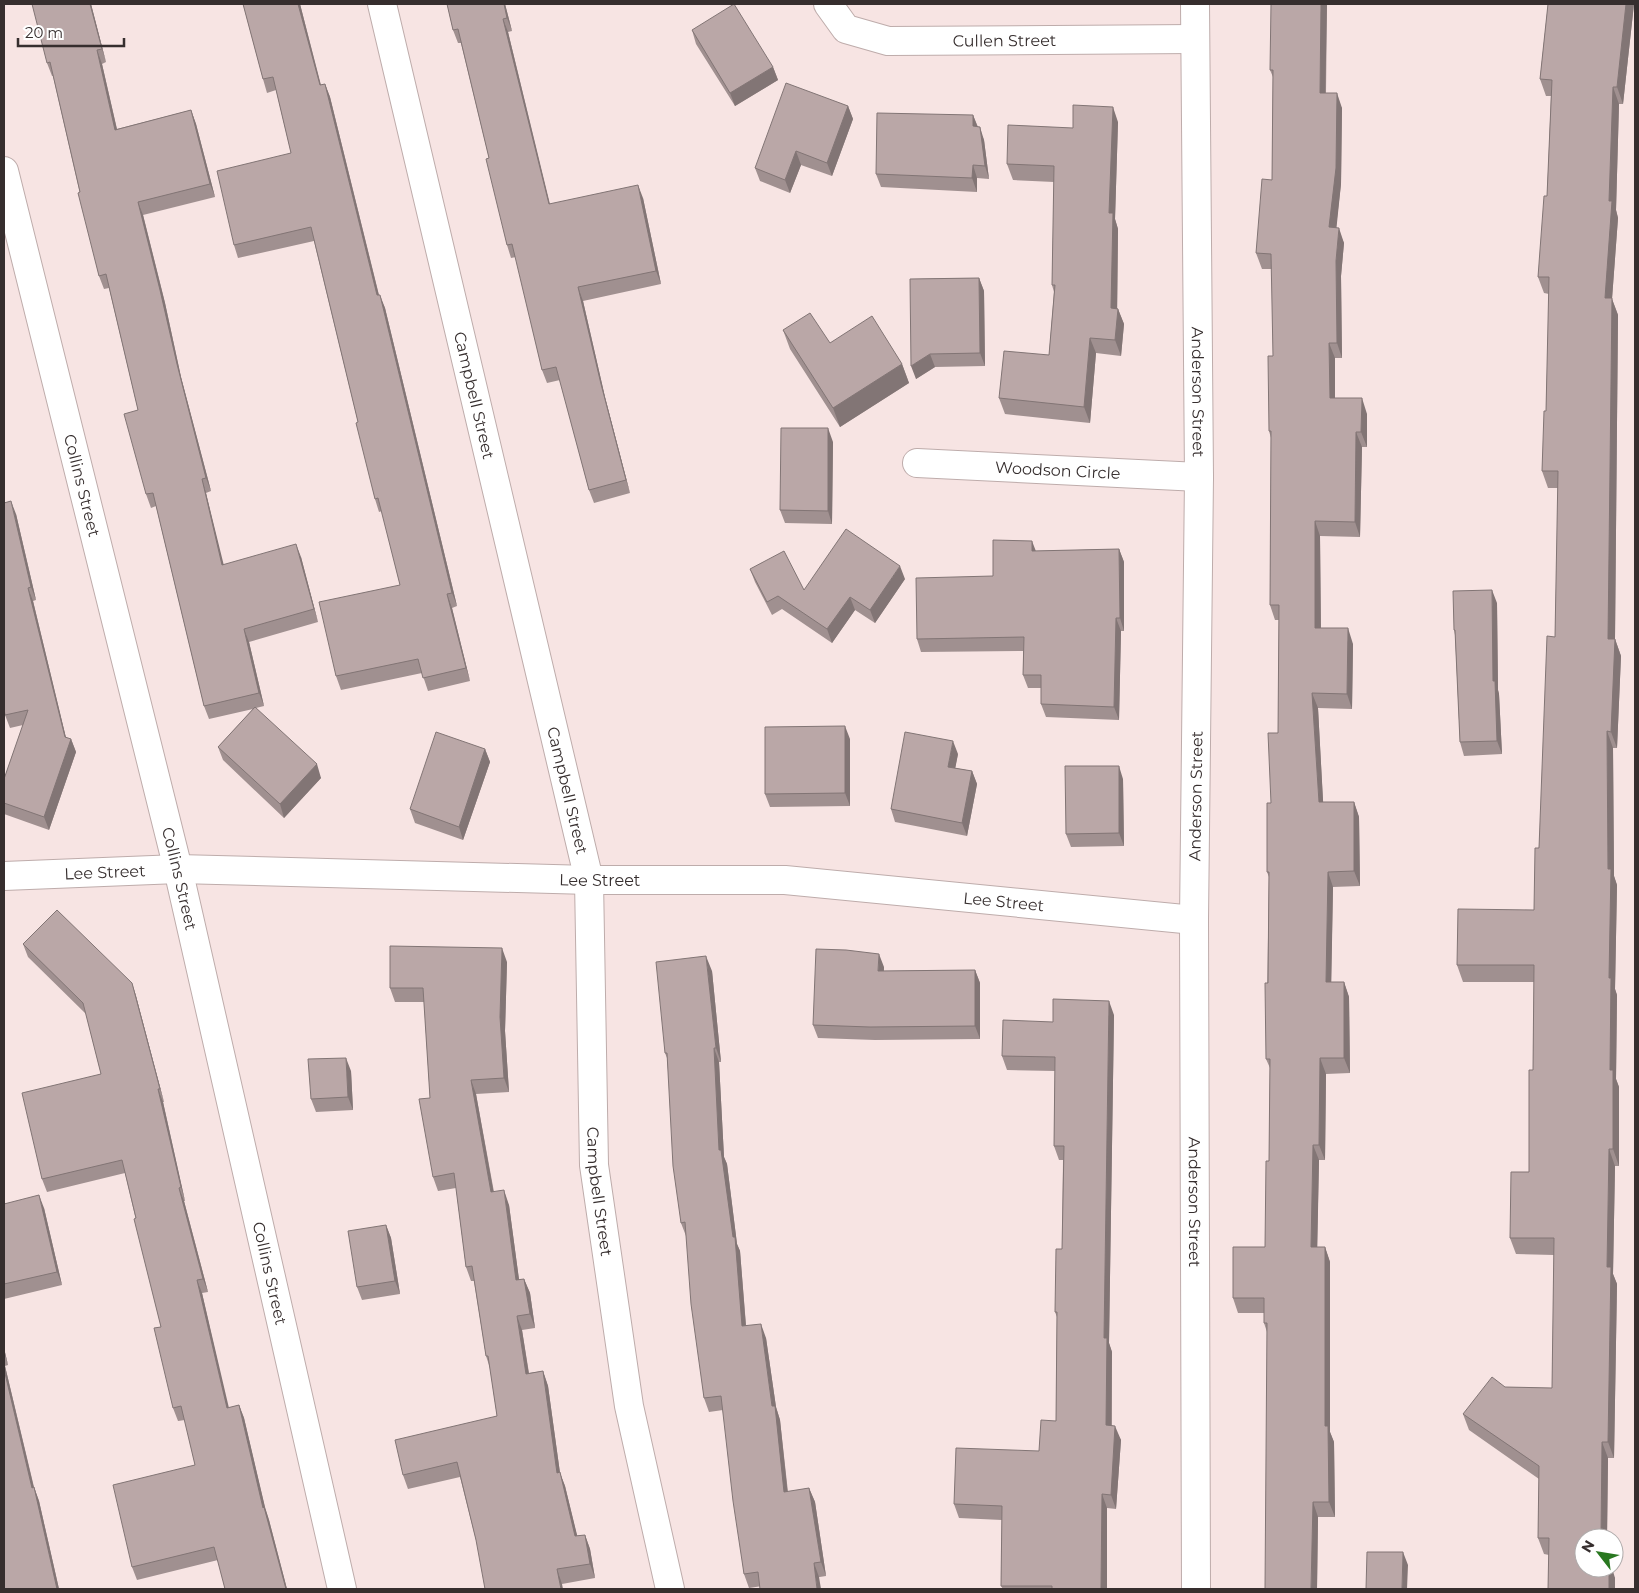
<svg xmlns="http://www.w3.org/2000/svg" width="1639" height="1593" font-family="Montserrat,sans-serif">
<rect width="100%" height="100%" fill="#f7e4e3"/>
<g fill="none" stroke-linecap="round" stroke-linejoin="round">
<g stroke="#beacab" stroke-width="30">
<g id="street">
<path id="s1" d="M382 4 589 880 594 1165 629 1406 670 1589"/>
<path id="s2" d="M828 4 846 29 888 41 1195 39"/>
<path id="s3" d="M1195 4 1199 477 1194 920 1196 1589"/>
<path id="s4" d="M4 171 178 869 342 1589"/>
<path id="s5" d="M917 463 1199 477"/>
<path id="s6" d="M4 876 178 869 589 880H785L1194 920"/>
</g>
</g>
<use href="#street" stroke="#fff" stroke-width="28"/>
</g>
<path fill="#a09090" d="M91 4 106 62 102 64 117 129 191 110 196 124 215 197 143 215 165 303 181 377 211 491 206 493 223 565 301 557 318 622 249 642 264 706 256 708 321 778 284 818 223 760 218 747 253 709 209 719 204 706 156 506 151 508 146 494 138 410 109 288 104 289 99 276 53 76H52L47 63Z
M243 4H300L321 85 325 84 330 97 379 295 385 308 457 606 452 608 470 681 428 691 422 673 341 690 336 676 400 585 382 511 379 512 375 499 358 422 314 241 238 258 234 245 291 153 276 90 267 93 263 79Z
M447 4H505L512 31 508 32 550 204 643 198 661 284 583 301 605 397 630 493 594 503 589 490 560 380 547 383 542 370 516 257 511 258 507 245 489 158 461 43H458L453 30Z
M1327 4 1326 93 1342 108 1341 184 1336 227 1344 243 1341 276 1342 358H1335V398L1367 414V447H1362L1360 537 1320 536 1321 628 1353 644 1352 709 1318 708 1323 802H1354L1359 817 1360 886 1333 887 1331 982H1344L1349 997 1350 1073 1326 1074 1325 1160H1319L1317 1247H1325L1330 1262V1432L1334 1442 1335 1517H1318L1317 1589 1267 1332 1264 1323V1313H1238L1233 1298 1265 1247 1269 1161 1270 1068 1266 1059 1269 877 1267 872 1271 803 1278 733 1279 620H1275L1270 605 1271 438 1269 431 1273 356 1272 269H1262L1256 253 1272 180 1273 77 1270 70Z
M1548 4H1634L1623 104H1619L1616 210 1618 218 1612 299 1618 315 1615 639 1621 656 1617 748H1613L1614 876 1617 885 1615 989 1617 995 1616 1079 1619 1087V1166H1615L1613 1274 1617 1284 1614 1458H1608L1607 1538H1584L1615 1578V1589H1548L1549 1555 1544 1554 1538 1538 1539 1479 1469 1430 1463 1414 1505 1387 1552 1388 1554 1255 1516 1254 1510 1238 1529 1172 1533 1070 1534 982H1463L1457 965 1534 910 1555 637 1558 488H1548L1542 471 1546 411 1549 294 1544 293 1538 277 1547 196 1551 96H1546L1540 79Z
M692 30 773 67 778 80 735 106 696 44Z
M848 106 853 119 832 176 801 165 790 193 760 181 755 168Z
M973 115 978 127 984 140 989 179 977 178V192L881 187 876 174Z
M1118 122 1115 219 1118 229 1117 308 1118 309 1124 324 1121 356 1096 353 1090 423 1005 414 999 398 1049 355 1054 292 1052 285 1054 182 1013 180 1007 164 1073 128Z
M979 278 984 291 985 366 935 367 916 379 910 279Z
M783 330 902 364 909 383 840 427 790 349Z
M833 442 832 524 785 523 780 510Z
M16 514 36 600 33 601 66 738 71 739 76 752 49 830 4 814V779L23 725 10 728 5 715Z
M1119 549 1124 562V631H1121L1119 720 1046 717 1041 704V688H1028L1023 675V651L921 652 917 639 993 576 1036 551Z
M750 569 804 590 905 579 875 623 855 610 832 643 782 609 772 615 755 582Z
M1497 603 1498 690 1499 694 1502 754 1464 756 1460 742 1455 635 1454 630Z
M850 739V806L770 807 765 794Z
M485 749 490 762 463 840 415 823 410 809Z
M958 754 955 768 972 771 977 784 967 836 895 822 891 809Z
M1123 779 1124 846 1071 847 1066 834Z
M23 944 132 983 136 996 164 1102H163L185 1201H184L208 1292 202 1293 228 1408 239 1405 244 1418 265 1508 269 1520 287 1589H225L218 1560 137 1580 132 1567 195 1465 185 1420 178 1421 173 1408 161 1327 125 1173 47 1192 42 1179 101 1074 86 1014 28 957Z
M507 962 505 1031 509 1092 476 1094 494 1192 509 1205 519 1280 524 1279 530 1293 535 1328 522 1330 529 1373 543 1371 548 1386 560 1473 565 1486 577 1536 585 1535 590 1549 595 1578 562 1584 476 1540 460 1477 408 1489 403 1475 497 1416 490 1368 486 1356 474 1281H471L466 1267 456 1188 438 1191 433 1177 430 1098 424 1002H395L390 988Z
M884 967V971L975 970 980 983V1039L875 1040 818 1038 813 1025Z
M712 971 721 1062H719L724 1157 727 1164 737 1244 740 1251 746 1325 766 1338 776 1407 780 1420 788 1492 809 1488 815 1502 826 1576 749 1588 744 1574 723 1410 709 1412 704 1398 686 1236 681 1223 667 1058 665 1053Z
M1114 1015 1109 1343 1112 1352V1425L1121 1440 1116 1509 1107 1508V1589H1003L1001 1586 1002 1520 959 1518 954 1504 1039 1451 1056 1421 1057 1317 1055 1312 1062 1249 1063 1160H1059L1054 1146 1055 1071 1007 1070 1002 1056 1053 1022Z
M351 1071 353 1110 316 1112 311 1099Z
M4 1204 44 1208 62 1285 4 1299Z
M386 1225 391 1238 400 1294 362 1300 357 1287Z
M4 1348 8 1365 5 1366 34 1487 39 1501 59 1589H4Z"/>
<path fill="#827575" d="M90 4H91L106 62 102 49Z
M298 4H300L324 98 320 85Z
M504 4H505L512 31 507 18Z
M1321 4H1327L1325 108 1320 93Z
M1626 4H1634L1623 104 1617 87Z
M503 19 508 32 553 218 549 204Z
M97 50 102 64 120 143 115 130Z
M773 67 778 80 735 106 730 93Z
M325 84 330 97 382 308 377 295Z
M1613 87 1619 104 1616 210 1618 218 1612 299 1618 315 1615 639 1621 656 1617 748 1611 732 1608 639 1605 298 1609 201Z
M1337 93 1342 108 1341 184 1335 242 1329 227Z
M848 106 853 119 832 176 827 163Z
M1113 107 1118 122 1115 219 1118 229 1117 324 1111 308 1109 213Z
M191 110 196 124 215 197 210 184Z
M973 115 978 128 973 126Z
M980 127 984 140 989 179 985 166Z
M796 151 801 165 790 193 785 180Z
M973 165 977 178V192L972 178Z
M638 185 643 198 661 284 656 271Z
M138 202 143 215 165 303 181 377 211 491 206 478 177 364Z
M1339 228 1344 243 1341 276 1342 358 1337 343 1336 261Z
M979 278 984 291 985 366 980 353Z
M578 287 583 301 605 397 630 493 626 480 601 384Z
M380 295 385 308 457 606 452 593Z
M1118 309 1124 324 1121 356 1115 340Z
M1090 338 1096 353 1090 423 1084 407Z
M1329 343 1335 358V413L1330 398Z
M930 354 935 367 916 379 911 366Z
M902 364 909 383 840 427 833 408Z
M1362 398 1367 414V447L1361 432Z
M828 428 833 442 832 524 828 511Z
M1356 432 1362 447 1360 537 1355 522Z
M202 479 206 493 227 578 222 565Z
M11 501 16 514 36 600 31 587Z
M1315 521 1320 536 1321 643 1315 628Z
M1032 541 1037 554 1032 551Z
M296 544 301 557 318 622 314 609Z
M1119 549 1124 562V631L1120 618Z
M900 566 905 579 875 623 870 610Z
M28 588 33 601 68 746 71 739 76 752 49 830 44 817 65 737Z
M1492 590 1497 603 1498 690 1499 694 1502 754 1497 741 1493 681Z
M447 594 452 608 470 681 466 668Z
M850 597 855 610 832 643 827 629Z
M1116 618 1121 631 1119 720 1114 707Z
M1348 628 1353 644 1352 709 1347 694Z
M244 629 249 642 264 706 259 693Z
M1312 693 1318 708 1324 818 1319 802Z
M845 726 850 739V806L845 793Z
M1607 731 1613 748 1614 876 1617 885 1615 989 1617 995 1616 1079 1619 1087V1166L1613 1149 1610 1070Z
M953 741 958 754 953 780 948 767Z
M485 749 490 762 463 840 459 827Z
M317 764 321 778 284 818 280 804Z
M1119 766 1123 779 1124 846 1119 833Z
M972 771 977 784 967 836 962 823Z
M1354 802 1359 817 1360 886 1354 871Z
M1328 872 1333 887 1331 998 1326 982Z
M502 948 507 962 505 1031 509 1092 504 1078 500 1017Z
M879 954 884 967 883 984 878 971Z
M706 956 712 971 721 1062 716 1048Z
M975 970 980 983V1039L975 1026Z
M1344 982 1349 997 1350 1073 1344 1058Z
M132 983 136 996 164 1102 160 1089Z
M1109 1001 1114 1015 1109 1343 1112 1352 1111 1439 1106 1425 1104 1338Z
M714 1048 719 1062 724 1157 727 1164 737 1244 740 1251 747 1340 742 1326 733 1237 719 1150Z
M346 1058 351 1071 353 1110 348 1097Z
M1320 1058 1326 1074 1325 1160 1319 1145Z
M471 1080 476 1094 496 1206 491 1192Z
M158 1089 163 1102 185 1201 181 1187Z
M1313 1145 1319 1160 1317 1262 1311 1247Z
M1609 1149 1615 1166 1613 1274 1617 1284 1614 1458 1608 1442 1607 1267Z
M179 1188 184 1201 208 1292 203 1279Z
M504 1190 509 1205 521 1294 516 1280Z
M39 1195 44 1208 62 1285 57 1272Z
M386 1225 391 1238 400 1294 395 1281Z
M1325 1247 1330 1262V1432L1334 1442 1335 1517 1329 1502 1325 1426Z
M524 1279 530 1293 535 1328 530 1314Z
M197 1280 202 1293 232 1421 227 1408Z
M517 1316 522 1330 531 1388 526 1374Z
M761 1324 766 1338 776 1407 780 1420 789 1506 784 1492Z
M4 1348 8 1365 4 1352Z
M4 1363 5 1366 37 1501 32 1488 4 1369Z
M543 1371 548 1386 560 1473 565 1486 581 1551 575 1536 557 1473Z
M239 1405 244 1418 265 1507 269 1520 287 1589H286L263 1508Z
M1115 1426 1121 1440 1116 1509 1111 1495Z
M1602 1442 1608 1458 1607 1538H1601Z
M34 1487 39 1501 59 1589H57Z
M809 1488 815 1502 826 1576 821 1562Z
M1102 1494 1107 1508V1589H1101Z
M1313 1502 1318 1517 1317 1589H1311Z
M585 1535 590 1549 595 1578 590 1564Z
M1403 1552 1408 1565 1407 1589H1402Z
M814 1563 819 1577 821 1589H817Z
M1609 1568H1612L1615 1578V1589H1609Z
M557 1569 562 1584 563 1589H561Z"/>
<path fill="#baa7a7" stroke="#827575" d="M32 4H90L102 49 97 50 115 130 191 110 210 184 138 202 160 290 177 364 206 478 202 479 222 565 296 544 314 609 244 629 259 693 204 706 153 493 146 494 124 414 138 410 106 274 99 276 78 193 80 192 50 62 47 63Z
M243 4H298L320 85 325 84 377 295H380L452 593 447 594 466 668 423 678 418 659 336 676 319 602 400 585 378 498 375 499 356 423 358 422 311 227 234 245 217 171 291 153 273 77 263 79Z
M447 4H504L507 18 503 19 549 204 638 185 656 271 578 287 601 384 626 480 589 490 556 367 542 370 512 244 507 245 486 159 489 158 458 29 453 30Z
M734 4 773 67 730 93 692 30Z
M1271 4H1321L1320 93H1337L1336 168 1329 227 1339 228 1336 261 1337 343H1329L1330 398H1362L1361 432H1356L1355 522 1315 521V628H1348L1347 694 1312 693 1319 802H1354V871L1328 872 1326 982H1344V1058H1320L1319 1145H1313L1311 1247H1325V1426H1328L1329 1502H1313L1311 1589H1265L1267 1323H1264V1298H1233V1247H1265L1266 1161H1269L1270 1059H1266L1265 983H1268L1269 872H1267V803H1271L1268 733H1278L1279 605H1270L1271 431H1269L1268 356H1273L1271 254 1256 253 1262 179 1272 180 1273 70H1270Z
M1548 4H1626L1617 87H1613L1609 201H1612L1605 298H1612L1608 639H1615L1611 732 1607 731 1608 869H1611L1609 978H1611L1610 1070H1613V1149H1609L1607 1267H1611L1608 1442H1602L1601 1538H1584V1568H1609V1589H1548L1549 1538H1538L1539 1466 1463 1414 1492 1377 1505 1387 1552 1388 1554 1238H1510L1511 1172H1529V1070H1533L1534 965H1457L1458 909 1534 910 1535 848H1539L1547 636 1555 637 1558 471H1542L1544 411H1546L1549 277H1538L1544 196H1547L1552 80 1540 79Z
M786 83 848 106 827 163 796 151 785 180 755 168Z
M1073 105 1113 107 1109 213H1113L1111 308 1118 309 1115 340 1090 338 1084 407 999 398 1004 351 1049 355 1055 285H1052L1054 166 1007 164 1008 125 1073 128Z
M877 113 973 115V126L980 127 985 166 973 165 972 178 876 174Z
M979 278 980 353 930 354 911 366 910 279Z
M810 313 830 343 872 316 902 364 833 408 783 330Z
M781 428H828V511L780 510Z
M11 501 31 587 28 588 65 737 71 739 44 817 4 803V779L28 710 5 715 4 709V503Z
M846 529 900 566 870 610 850 597 827 629 778 596 767 602 750 569 784 551 804 590Z
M993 540 1032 541V551L1119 549 1120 618H1116L1114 707 1041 704V675H1023L1024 637 917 639 916 578 993 576Z
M1492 590 1493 681H1495L1497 741 1460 742 1455 630H1454L1453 591Z
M255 707 317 764 280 804 218 747Z
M845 726V793L765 794V727Z
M436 732 485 749 459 827 410 809Z
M905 732 953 741 948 767 972 771 962 823 891 809Z
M1065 766H1119V833L1066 834Z
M57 910 132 983 160 1089H158L181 1187 179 1188 203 1279 197 1280 227 1408 239 1405 263 1508 264 1507 286 1589H225L214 1547 132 1567 113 1485 195 1465 181 1406 173 1408 154 1328 161 1327 134 1219 136 1218 122 1160 42 1179 22 1093 101 1074 83 1003 23 944Z
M390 946 502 948 500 1017 504 1078 471 1080 491 1192 504 1190 516 1280 524 1279 530 1314 517 1316 526 1374 543 1371 557 1473 560 1472 575 1536 585 1535 590 1564 557 1569 561 1589H485L476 1540 457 1462 403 1475 395 1440 497 1416 488 1356H486L472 1266 466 1267 454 1173 433 1177 419 1099 430 1098 423 988H390Z
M816 949 846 950 879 954 878 971 975 970V1026L870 1027 813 1025Z
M706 956 716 1048H714L719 1150H721L733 1237H735L742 1326 761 1324 772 1406H775L784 1492 809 1488 821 1562 814 1563 817 1589H760L758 1572 744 1574 733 1501 721 1396 704 1398 691 1304 685 1222 681 1223 673 1166 667 1053H665L656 962Z
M1053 999 1109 1001 1104 1338H1107L1106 1425 1115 1426 1111 1495 1102 1494 1101 1589H1052V1586H1001L1002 1506 954 1504 956 1448 1039 1451 1041 1420 1056 1421 1057 1312H1055L1056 1249H1062L1064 1146H1054L1055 1057 1002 1056 1003 1020 1053 1022Z
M346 1058 348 1097 311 1099 308 1059Z
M39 1195 57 1272 4 1284V1204Z
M386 1225 395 1281 357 1287 348 1231Z
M4 1369 32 1488 34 1487 57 1589H4Z
M1367 1552H1403L1402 1589H1366Z"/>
<g text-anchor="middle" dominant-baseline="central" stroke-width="4" stroke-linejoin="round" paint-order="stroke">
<g font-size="16" fill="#362e2e" stroke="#fff">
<text stroke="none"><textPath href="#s2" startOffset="191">Cullen Street</textPath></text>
<text stroke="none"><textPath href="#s3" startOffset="388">Anderson Street</textPath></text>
<text stroke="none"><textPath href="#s1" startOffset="402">Campbell Street</textPath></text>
<text stroke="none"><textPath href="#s5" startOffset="141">Woodson Circle</textPath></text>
<text stroke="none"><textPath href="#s4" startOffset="324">Collins Street</textPath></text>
<text stroke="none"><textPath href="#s1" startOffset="808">Campbell Street</textPath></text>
<text transform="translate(1196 796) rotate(-89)">Anderson Street</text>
<text stroke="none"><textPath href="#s6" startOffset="101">Lee Street</textPath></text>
<text stroke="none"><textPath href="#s4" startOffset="729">Collins Street</textPath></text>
<text stroke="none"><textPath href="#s6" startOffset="596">Lee Street</textPath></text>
<text stroke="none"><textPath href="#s6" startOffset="1001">Lee Street</textPath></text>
<text stroke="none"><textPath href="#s1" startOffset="1212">Campbell Street</textPath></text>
<text stroke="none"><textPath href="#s3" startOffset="1198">Anderson Street</textPath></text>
<text stroke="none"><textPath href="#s4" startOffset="1134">Collins Street</textPath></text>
</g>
</g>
<rect width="1639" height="1593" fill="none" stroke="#362e2e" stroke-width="10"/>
<g transform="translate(1599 1553) rotate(301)"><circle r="24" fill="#ffffff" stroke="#afabab"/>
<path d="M0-4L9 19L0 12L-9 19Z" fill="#297820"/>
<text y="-8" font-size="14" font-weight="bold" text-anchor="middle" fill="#362e2e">N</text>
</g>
<path d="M18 38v8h106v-8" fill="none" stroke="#362e2e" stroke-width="2.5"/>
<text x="25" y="38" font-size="15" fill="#362e2e" stroke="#ffffff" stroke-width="4" paint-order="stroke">20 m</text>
</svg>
